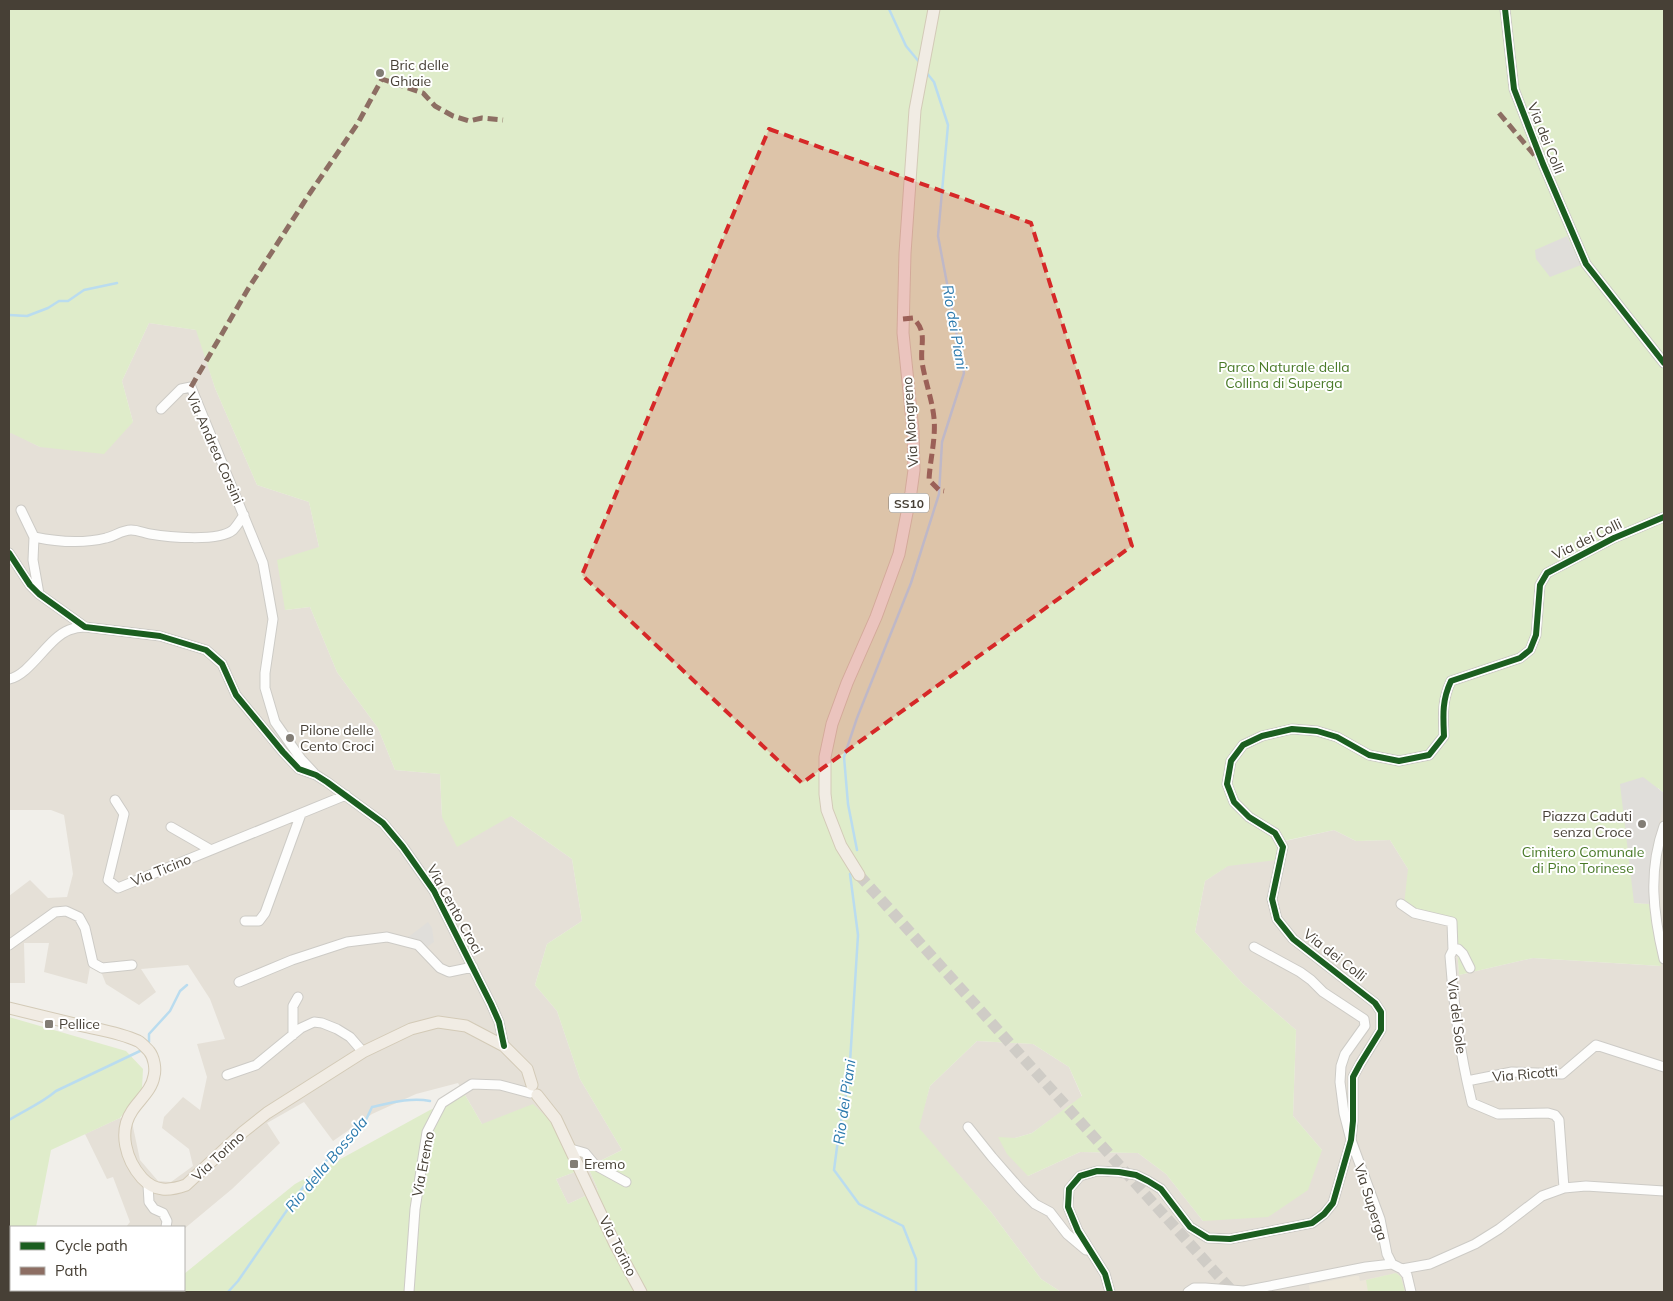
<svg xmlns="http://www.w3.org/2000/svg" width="1673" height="1301" font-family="Mulish,sans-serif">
<rect width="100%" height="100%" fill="#f1efea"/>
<path fill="#e5e0d7" d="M149 323 197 330 215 388 257 485 309 502 319 547 285 610 310 607 337 672 378 728 395 770 440 774 442 817 511 816 572 859 582 921 547 944 535 985 557 1011 580 1079 622 1150 588 1167 598 1190 568 1204 556 1179 575 1172 482 1124 458 1083 416 1094 372 1114 333 1141 304 1102 267 1123 280 1143 232 1189 184 1229V1227H126L130 1222 113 1177 107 1179 85 1134 120 1118 132 1122 140 1160 158 1181 171 1182 193 1166 189 1149 162 1128 164 1117 183 1097 200 1110 207 1077 197 1044 225 1039 210 999 188 965 141 969 156 992 139 1005 106 984 102 974 90 967 87 984 44 972 49 943H24L25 983H9V896L30 880 48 898 67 897 73 874 64 815 51 810H9V434L11 432 40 447 133 422 122 381Z
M1664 793V1292H1061L1041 1279 991 1212 918 1128 930 1086 977 1041 1033 1044 1069 1067 1082 1097 1032 1133 1015 1138 1028 1176 1080 1152 1138 1153 1166 1174 1203 1221 1322 1150 1293 1116 1296 1030 1243 984 1195 932 1205 881 1254 848 1334 830 1356 841 1390 840 1408 869 1455 920 1459 975 1533 958 1660 966 1649 904 1634 903Z"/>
<path fill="#ece6d9" d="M1396 1273 1401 1277 1405 1292H1310L1309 1285 1355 1276H1359L1360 1281Z"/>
<path fill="#dfecca" d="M9 9H1664V793L1658 788 1634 903 1649 904 1661 966 1533 958 1459 975 1455 920 1426 916 1404 905 1408 869 1390 840 1356 841 1334 830 1279 842 1284 859 1228 866 1205 881 1195 932 1243 984 1296 1030 1293 1116 1322 1150 1308 1190 1268 1217 1203 1221 1166 1174 1138 1153 1080 1152 1028 1176 1007 1154 998 1137 1015 1138 1032 1133 1082 1096 1069 1067 1033 1044 977 1041 930 1086 919 1128 991 1212 1041 1279 1061 1292H173L174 1290H184V1274L295 1184 430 1110 465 1095 482 1124 533 1104 553 1123 575 1172 556 1179 568 1204 598 1190 588 1167 622 1150 580 1079 557 1011 535 985 547 944 582 921 572 859 511 816 457 847 442 817 440 774 395 770 378 728 337 672 310 607 285 610 277 560 319 547 309 502 257 485 215 388 196 330 149 323 122 381 133 422 104 454 40 447 11 433 9 434Z
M9 1017 126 1051 143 1069 142 1089 120 1118 51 1150 36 1227H11V1269H9Z
M1396 1273 1401 1277 1405 1292H1368L1366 1280Z"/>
<path fill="#e0deda" d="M1567 236 1581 265 1550 277 1536 259 1535 250Z
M1643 777 1664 793V803L1654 844 1656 904 1634 903 1620 784Z
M428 922 432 928 434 942 427 947 407 938Z"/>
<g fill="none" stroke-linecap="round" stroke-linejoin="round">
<path stroke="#badcef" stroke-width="2.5" d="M889 9 906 46 920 63
M9 315 27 316 48 308 59 301H68L84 290 117 283
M857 850 848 804 844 757 857 718 911 583 939 494 942 442 964 373 938 236 948 125 934 82 926 72
M850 874 858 935 849 1078 839 1132 834 1170 859 1204 903 1226 916 1259V1292
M149 1042V1034L170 1011 180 991 187 985
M9 1120C25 1110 42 1103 56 1091L140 1051
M228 1292 238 1281 301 1190 321 1166 364 1124 372 1107C390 1103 411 1097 430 1101"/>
<path stroke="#cfccc6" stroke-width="11" stroke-dasharray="11 5.5" stroke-linecap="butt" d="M859 875 1233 1292"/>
<g stroke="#cdcbc6" stroke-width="11">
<path id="minor" d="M1505 9 1514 89 1543 164 1586 264 1664 363
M161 409 181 389 191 387 263 563 273 619 265 673V688L275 722 301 759 314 773
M21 510 34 537
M9 553 30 585 39 594 85 627 160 636 206 650 222 664 236 695 283 752 299 769 316 775 327 782 383 823 403 847 434 891 491 1004 499 1022 504 1046
M39 594 33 560 34 537C58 542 82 544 106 538 115 536 122 530 131 530 138 530 144 533 150 534 167 537 219 542 233 530 237 526 241 519 244 515
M9 679C30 675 48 638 69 630 74 628 80 627 85 627
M115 800 124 814 108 880 118 888 346 795
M1664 826C1648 871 1653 913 1664 959
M171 827 211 850
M1401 904 1414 913 1452 922 1453 950
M245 921H259L265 913 301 814
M9 945 55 912 66 911 79 917 85 928 93 963 102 968 132 965
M1254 947 1300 972 1311 980 1323 992 1364 1019 1365 1026 1345 1054 1341 1066 1340 1082 1344 1113 1351 1140 1380 1219 1387 1254 1392 1264
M239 982 292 960 347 942 387 937 418 945 440 968 449 972 473 967
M293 1035V1006L298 997
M227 1075 256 1065 301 1028 314 1022 322 1023 337 1029 350 1037 363 1052
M1467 1081C1458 1039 1453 998 1450 956L1453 950 1458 949 1463 954 1470 968
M968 1127 992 1157 1020 1189 1035 1204 1050 1212 1067 1234 1086 1250
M571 1149 585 1153 595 1165 626 1182
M148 1185 149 1202 154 1209 163 1213 167 1221 166 1227
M1564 1188 1559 1120 1555 1115 1548 1113 1498 1114 1472 1103 1467 1081 1512 1072 1562 1074 1596 1045 1664 1067
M1402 1269 1407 1275 1411 1292
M68 1290 74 1292
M12 1292 14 1290
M99 1292 106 1290
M409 1292 415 1209 427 1132 442 1103 472 1084 500 1085 530 1093
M1110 1292 1105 1274 1078 1231 1068 1207 1069 1189 1080 1176 1097 1171 1119 1172 1136 1175 1148 1181 1161 1189 1190 1227 1208 1238 1230 1239 1312 1223 1324 1214 1333 1203 1351 1140 1353 1121V1077L1360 1064 1381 1030V1012L1375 1003 1293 939 1277 919 1272 899 1283 847 1275 833 1249 817 1234 802 1227 784 1231 761 1243 745 1262 736 1292 729 1317 731 1337 737 1369 755 1399 761 1429 755 1444 736C1443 715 1442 700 1451 681L1520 658 1530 650 1536 635 1540 585 1547 573 1614 538 1664 517
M1188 1292 1194 1288H1205L1244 1291 1366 1267 1392 1264 1402 1269 1430 1264 1475 1244 1499 1229 1542 1196 1564 1188 1586 1186 1664 1191"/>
</g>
<g stroke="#d3cab7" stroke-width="13">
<path id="major" d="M859 875 841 846 827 810 825 794V757L832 724 847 683 876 617 899 554 911 492 914 470 913 431 903 333 905 253 915 110 934 9
M9 1008C33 1014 58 1020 83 1026 101 1030 121 1033 138 1041 142 1043 146 1048 149 1051 154 1057 156 1069 154 1076 152 1090 139 1100 132 1111 118 1132 126 1160 142 1178 155 1192 169 1191 186 1185L243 1132 267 1113 363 1052 411 1029 438 1022 466 1026 504 1046 527 1069 532 1085
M537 1095 556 1119 615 1244 641 1292"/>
</g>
<use href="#minor" stroke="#fdfdfc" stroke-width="9"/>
<use href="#major" stroke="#f1ece4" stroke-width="11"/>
<path stroke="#8d6e63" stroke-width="5" stroke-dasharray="10 5" stroke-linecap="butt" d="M1499 113 1536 157
M903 319 913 318C928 332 920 344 922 362 925 381 932 399 934 418 936 439 930 459 929 480L939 490 944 491
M191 387 248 289 310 193 358 123 382 79 423 93 435 106 453 116 469 121 482 118 503 120"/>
<g stroke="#fff" stroke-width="9">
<path id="cycleway" d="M1505 9 1514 89 1543 164 1586 264 1664 363
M9 553 30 585 39 594 85 627 160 636 206 650 222 664 236 695 283 752 299 769 316 775 327 782 383 823 403 847 434 891 491 1004 499 1022 504 1046
M1110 1292 1105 1274 1078 1231 1068 1207 1069 1189 1080 1176 1097 1171 1119 1172 1136 1175 1148 1181 1161 1189 1190 1227 1208 1238 1230 1239 1312 1223 1324 1214 1333 1203 1351 1140 1353 1121V1077L1360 1064 1381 1030V1012L1375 1003 1293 939 1277 919 1272 899 1283 847 1275 833 1249 817 1234 802 1227 784 1231 761 1243 745 1262 736 1292 729 1317 731 1337 737 1369 755 1399 761 1429 755 1444 736C1443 715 1442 700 1451 681L1520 658 1530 650 1536 635 1540 585 1547 573 1614 538 1664 517"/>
</g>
<use href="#cycleway" stroke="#1b5e20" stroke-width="6"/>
</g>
<path fill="#d62828" fill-opacity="0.2" stroke="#d62828" stroke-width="4" stroke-dasharray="10 6" stroke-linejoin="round" d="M769 129 1031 223 1132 546 802 783 582 575Z"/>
<g fill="#827d75" stroke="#fff" stroke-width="2">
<circle cx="380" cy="73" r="5"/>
<circle cx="290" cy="738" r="5"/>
<circle cx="1642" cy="824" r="5"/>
<rect x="44" y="1019" width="10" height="10" rx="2.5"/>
<rect x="569" y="1159" width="10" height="10" rx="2.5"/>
</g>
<g text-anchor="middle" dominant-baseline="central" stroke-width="4" stroke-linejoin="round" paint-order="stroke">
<rect fill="#fff" stroke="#7e7972" stroke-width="1" x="889" y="493.5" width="40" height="19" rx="4"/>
<g font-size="12" font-weight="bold" fill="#474036">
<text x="909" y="503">SS10</text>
</g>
<g font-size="14" fill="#474036" stroke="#fff" text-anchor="start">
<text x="390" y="65">Bric delle<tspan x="390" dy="16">Ghiaie</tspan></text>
<text x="300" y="730">Pilone delle<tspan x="300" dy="16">Cento Croci</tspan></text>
<text x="1632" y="816" text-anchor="end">Piazza Caduti<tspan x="1632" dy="16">senza Croce</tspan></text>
<text x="59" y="1024">Pellice</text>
<text x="584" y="1164">Eremo</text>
</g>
<g font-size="14" fill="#474036" stroke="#fff">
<text transform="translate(1546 138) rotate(68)">Via dei Colli</text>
<text transform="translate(910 422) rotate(-94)">Via Mongreno</text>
<text transform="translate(215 448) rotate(66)">Via Andrea Corsini</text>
<text transform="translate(1587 539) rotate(-26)">Via dei Colli</text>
<text transform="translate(161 870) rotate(-22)">Via Ticino</text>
<text transform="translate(455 909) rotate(61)">Via Cento Croci</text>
<text transform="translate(1335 955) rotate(38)">Via dei Colli</text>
<text transform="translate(1457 1016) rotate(83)">Via del Sole</text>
<text transform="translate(1525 1074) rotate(-5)">Via Ricotti</text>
<text transform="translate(218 1156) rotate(-43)">Via Torino</text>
<text transform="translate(423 1164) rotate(-79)">Via Eremo</text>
<text transform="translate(1371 1202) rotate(72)">Via Superga</text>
<text transform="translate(618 1246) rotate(63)">Via Torino</text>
</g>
<g font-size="14" fill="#497a28" stroke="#fff">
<text x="1284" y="367">Parco Naturale della<tspan x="1284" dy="16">Collina di Superga</tspan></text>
<text x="1583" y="852">Cimitero Comunale<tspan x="1583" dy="16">di Pino Torinese</tspan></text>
</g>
<g font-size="15" font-style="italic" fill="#2c7aad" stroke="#fff">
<text transform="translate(955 327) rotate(80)">Rio dei Piani</text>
<text transform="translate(844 1102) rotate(-82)">Rio dei Piani</text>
<text transform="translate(326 1164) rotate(-50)">Rio della Bossola</text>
</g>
</g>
<rect width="1673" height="1301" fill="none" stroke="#474036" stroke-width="20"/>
<rect x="10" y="1226" width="175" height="65" fill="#ffffff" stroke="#b5b3af"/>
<rect x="20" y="1242" width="25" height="8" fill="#1b5e20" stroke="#b5b3af"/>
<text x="55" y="1251" font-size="15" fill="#474036">Cycle path</text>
<rect x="20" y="1267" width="25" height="8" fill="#8d6e63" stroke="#b5b3af"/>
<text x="55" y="1276" font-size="15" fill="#474036">Path</text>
</svg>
